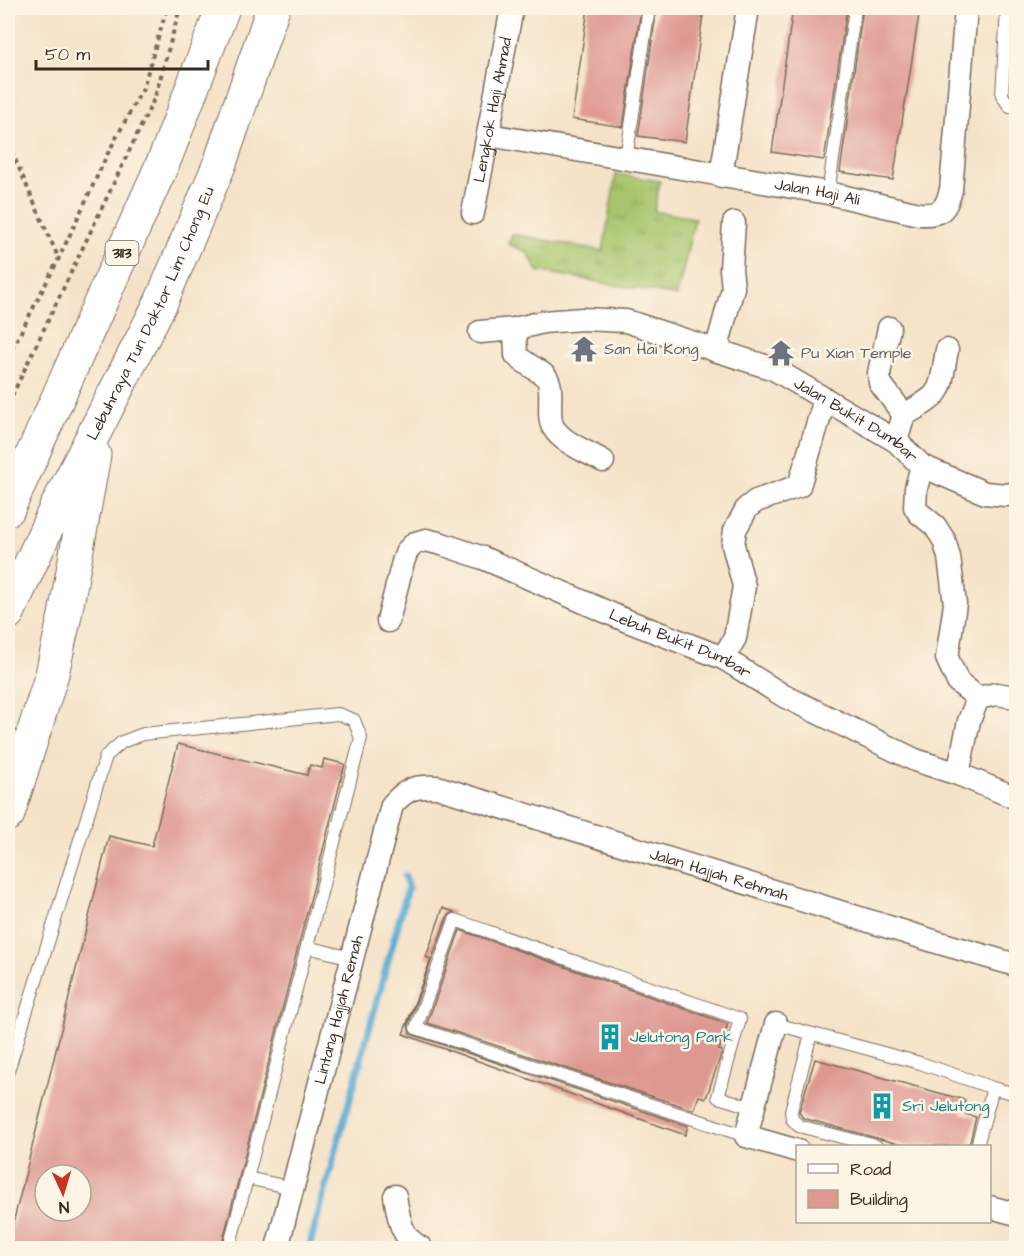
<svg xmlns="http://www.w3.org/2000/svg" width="1024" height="1256" font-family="'Architects Daughter',sans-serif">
<defs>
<pattern id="grass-tufts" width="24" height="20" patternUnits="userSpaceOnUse" patternTransform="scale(1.5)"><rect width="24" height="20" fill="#a7c56c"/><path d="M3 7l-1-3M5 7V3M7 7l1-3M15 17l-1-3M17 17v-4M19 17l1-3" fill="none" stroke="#89a058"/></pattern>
</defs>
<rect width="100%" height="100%" fill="#fcf5e5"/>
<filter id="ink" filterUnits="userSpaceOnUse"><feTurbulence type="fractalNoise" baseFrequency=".0167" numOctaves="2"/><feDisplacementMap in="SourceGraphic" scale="12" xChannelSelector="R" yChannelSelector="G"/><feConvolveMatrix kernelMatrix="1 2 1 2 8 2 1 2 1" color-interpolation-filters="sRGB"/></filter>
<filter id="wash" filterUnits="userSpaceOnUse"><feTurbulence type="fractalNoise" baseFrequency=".008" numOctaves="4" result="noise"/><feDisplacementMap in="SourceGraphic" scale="24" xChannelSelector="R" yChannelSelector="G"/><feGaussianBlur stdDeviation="1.35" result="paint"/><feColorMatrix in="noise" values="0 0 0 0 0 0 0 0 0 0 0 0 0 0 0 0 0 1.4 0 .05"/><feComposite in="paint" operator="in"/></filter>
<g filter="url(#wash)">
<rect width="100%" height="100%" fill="#f5e3c9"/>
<path fill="url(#grass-tufts)" stroke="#717845" stroke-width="1.5" d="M616 174 660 181 654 211 695 218 677 296 538 271 527 252 508 244 512 234 603 251Z"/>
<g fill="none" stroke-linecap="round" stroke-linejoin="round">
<path stroke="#5baad5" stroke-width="7" d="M309 1248 408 888 405 876"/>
</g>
<g id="blocks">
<path fill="#de9892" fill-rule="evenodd" d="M588 8H641L623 127 572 119Z
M657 8H704L685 142 638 136Z
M793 8H847L824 160 772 152Z
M863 8H920L893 180 840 172Z
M178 744 307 775 310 765 322 768 324 759 345 764 221 1248H8V1227L12 1228 109 836 152 846ZM45 1175H81V1211H45Z
M443 908 454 912 447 917 408 1025 410 1034 688 1126 685 1135 403 1034 431 959 426 957Z
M460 930 728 1024 719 1050 722 1051 721 1055 706 1098 699 1096 694 1110 427 1023Z
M815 1059 965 1100 961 1113 976 1117 969 1146H906L803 1118 799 1112Z"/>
</g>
</g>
<g filter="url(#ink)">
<use href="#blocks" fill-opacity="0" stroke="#7c6b5a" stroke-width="1.5"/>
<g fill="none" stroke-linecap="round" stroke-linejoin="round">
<g stroke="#7c6b5a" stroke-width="14">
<path id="service" d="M1007 8 1002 95 1010 107H1016
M626 159 649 8
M828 193 855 8
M307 947 352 958
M776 1024 920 1063 993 1088 1016 1094
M811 1034 791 1111 792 1119 799 1126 876 1146
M8 1071 106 756 122 742 143 734 338 714 354 720 361 738 229 1248
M746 1136 416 1028 455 920 740 1019 718 1097 754 1108
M977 1146 993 1088
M247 1178 293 1188"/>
</g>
<g stroke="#7c6b5a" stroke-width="25">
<g id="minor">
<path id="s1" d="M489 135 828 193 919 214C941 215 945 211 951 190L966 8"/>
<path d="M721 176 748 8"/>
<path id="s2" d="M473 213 512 8"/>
<path d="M889 328 879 373 880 383 904 415"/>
<path d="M515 329 516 355C525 364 539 370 546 377 555 387 546 414 553 427 562 443 588 452 603 461"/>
<path id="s3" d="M480 332 515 329 543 322 582 319 626 321 774 369 896 441 922 466 985 493 1006 495 1016 493"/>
<path d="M716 351 733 288 731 269 734 223"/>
<path d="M896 441 904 415C944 393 939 394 947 350"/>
<path d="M922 466 916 488 915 507 919 513 935 526 944 540 949 557 955 604 947 658 958 682 978 698"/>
<path id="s4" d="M388 621 403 562 407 551 415 543 426 540 442 544 483 558 625 620 723 658 784 696 915 760 958 774 1016 798"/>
<path d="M723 658 735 638 744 586 733 545 735 530 747 508 756 501 799 486 825 399"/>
<path d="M958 774 969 721 978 698 996 694 1016 697"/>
<path d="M776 1024 746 1136 798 1151"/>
<path d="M395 1196C399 1218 400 1237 421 1248"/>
<path d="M990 1207 1016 1214"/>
<path id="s5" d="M277 1248 392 805C407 788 415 786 437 787L940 943 1016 965"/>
</g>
</g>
<g stroke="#7c6b5a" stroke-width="35">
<g id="trunk">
<path d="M8 509 166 156 223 8"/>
<path id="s6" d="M8 613 55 510 161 302 220 163 273 8"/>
<path d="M8 814 52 674 65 615 94 455"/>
</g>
</g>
<path stroke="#7c6b5a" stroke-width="4" stroke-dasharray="4.5 4.5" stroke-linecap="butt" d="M8 143 58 257
M8 357 59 258 108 153 143 88 167 8
M8 404 155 97 180 8"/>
<use href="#service" stroke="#fff" stroke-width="12"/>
<use href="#minor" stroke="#fff" stroke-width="22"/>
<use href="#trunk" stroke="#fff" stroke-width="33"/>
</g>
</g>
<defs>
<g id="temple-bare" transform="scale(2.07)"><path d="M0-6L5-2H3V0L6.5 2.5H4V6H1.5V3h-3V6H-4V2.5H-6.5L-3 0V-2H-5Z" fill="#6b7280" stroke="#fcf5e5" stroke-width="2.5" paint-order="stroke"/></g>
<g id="building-bare" transform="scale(2.07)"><path d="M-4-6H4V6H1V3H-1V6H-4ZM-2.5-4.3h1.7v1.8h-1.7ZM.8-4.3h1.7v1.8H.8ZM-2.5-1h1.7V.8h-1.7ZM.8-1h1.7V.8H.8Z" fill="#0f9aa8" stroke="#fcf5e5" stroke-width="2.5" paint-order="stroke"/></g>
</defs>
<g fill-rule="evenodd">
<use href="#temple-bare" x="584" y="349"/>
<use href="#temple-bare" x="781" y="353"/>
<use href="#building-bare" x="610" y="1037"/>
<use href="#building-bare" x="882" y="1106"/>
</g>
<g text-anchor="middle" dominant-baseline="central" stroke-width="5" stroke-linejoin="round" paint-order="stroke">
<rect fill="#fcf5e5" stroke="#75675a" stroke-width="1.5" x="105.5" y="241" width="33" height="24" rx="4.5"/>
<g font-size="15" font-weight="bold" fill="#3b2a1e">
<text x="122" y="253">3113</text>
</g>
<g font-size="16" fill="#3b2a1e" stroke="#fcf5e5">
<text stroke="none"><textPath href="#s2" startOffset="105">Lengkok Haji Ahmad</textPath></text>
<text stroke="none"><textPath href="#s1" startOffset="333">Jalan Haji Ali</textPath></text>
<text stroke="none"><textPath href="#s6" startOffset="332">Lebuhraya Tun Doktor Lim Chong Eu</textPath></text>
<text stroke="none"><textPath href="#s3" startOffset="399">Jalan Bukit Dumbar</textPath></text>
<text stroke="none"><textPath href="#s4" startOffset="370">Lebuh Bukit Dumbar</textPath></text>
<text stroke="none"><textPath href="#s5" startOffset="804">Jalan Hajjah Rehmah</textPath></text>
<text stroke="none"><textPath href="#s5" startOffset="246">Lintang Hajjah Remah</textPath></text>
</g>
<g font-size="16" fill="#5b616d" stroke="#fcf5e5" text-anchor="start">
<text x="604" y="349">San Hai Kong</text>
<text x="801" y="353">Pu Xian Temple</text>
</g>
<g font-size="16" fill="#0d838f" stroke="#fcf5e5" text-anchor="start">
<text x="630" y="1037">Jelutong Park</text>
<text x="902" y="1106">Sri Jelutong</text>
</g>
</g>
<rect width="1024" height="1256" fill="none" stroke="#fcf5e5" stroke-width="30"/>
<rect x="796" y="1145" width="195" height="78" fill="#fcf5e5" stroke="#afa495" stroke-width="1.5"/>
<rect x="808" y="1164" width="30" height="9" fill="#ffffff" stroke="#afa495" stroke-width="1.5"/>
<text x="850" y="1175" font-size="18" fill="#3b2a1e">Road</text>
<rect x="808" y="1190" width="30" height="18" fill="#de9892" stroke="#afa495" stroke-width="1.5"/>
<text x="850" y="1205" font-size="18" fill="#3b2a1e">Building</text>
<g transform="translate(63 1193) rotate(176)"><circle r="28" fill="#fcf5e5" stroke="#afa495" stroke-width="1.5"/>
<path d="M0-4.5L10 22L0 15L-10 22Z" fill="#c8321e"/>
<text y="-9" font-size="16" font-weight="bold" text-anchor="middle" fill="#3b2a1e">N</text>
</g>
<path d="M36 60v9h172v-9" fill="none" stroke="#3b2a1e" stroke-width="3"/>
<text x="45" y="60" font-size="18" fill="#3b2a1e" stroke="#fcf5e5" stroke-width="4.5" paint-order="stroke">50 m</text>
</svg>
